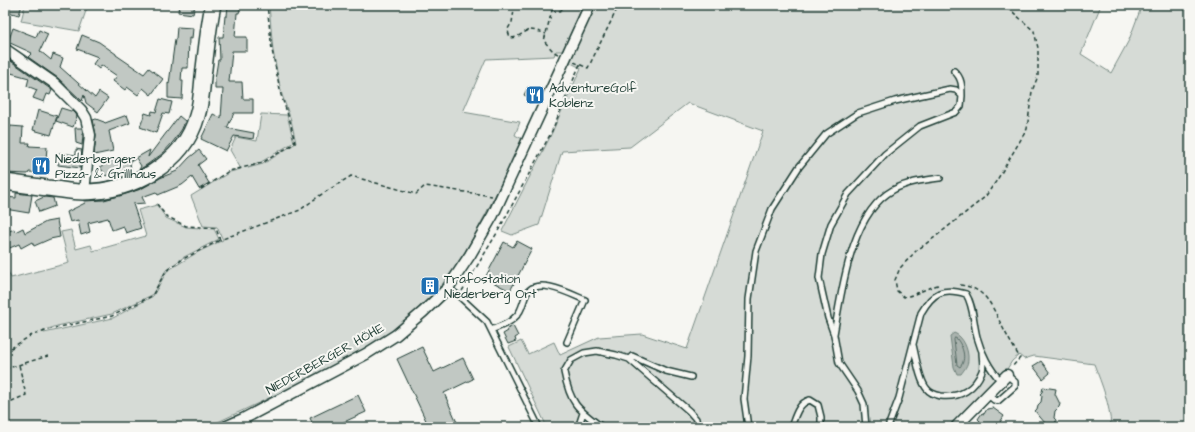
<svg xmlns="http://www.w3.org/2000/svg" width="1195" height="432" font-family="'Architects Daughter',sans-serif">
<rect width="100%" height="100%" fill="#f6f6f2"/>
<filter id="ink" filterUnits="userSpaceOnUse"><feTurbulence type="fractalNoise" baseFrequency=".025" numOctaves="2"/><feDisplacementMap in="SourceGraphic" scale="8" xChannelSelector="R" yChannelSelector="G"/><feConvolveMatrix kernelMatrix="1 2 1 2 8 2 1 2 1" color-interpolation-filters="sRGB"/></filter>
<g filter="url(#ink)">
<path fill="#d6dbd6" stroke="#7a8c85" d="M25 5H88L79 31 21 21Z
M269 5H583L563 51H556L554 56 486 59 463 112 520 122 515 135 524 140C497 187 475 245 440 287L428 278 422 287 432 295 405 321 385 336 361 351 332 367 265 400 207 427H9L6 417H5V265L11 278 69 263 61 232 71 230 76 249 91 245 93 251 146 236 138 210 157 205 166 218 186 227 214 229 219 239 184 257 166 270 152 295 112 314 57 326 43 331 44 333 113 318 153 296 167 271 198 252 223 240 217 227 203 226 191 196 230 172 241 169 230 150 236 137 257 141 261 114 287 115 294 142 261 162 248 168 263 164 296 143 291 120 282 95 279 82 273 51Z
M594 5H1101L1081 54 1111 73 1129 40 1142 5H1190V427H1111C1110 404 1102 385 1094 364L1034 356 1024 359 1019 355 1012 361 1004 374 952 427H547L509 347 521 341 528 354 554 342 560 355 599 337 642 334 687 349 763 131 688 103 630 147 562 151 539 225 512 235 502 231 549 139 581 68 569 62Z"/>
<path fill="#aab3ae" stroke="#72847d" d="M954 333C963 336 969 350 968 360 968 365 964 370 961 374H957L954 367 950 336Z"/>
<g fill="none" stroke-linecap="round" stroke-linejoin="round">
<path stroke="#576c65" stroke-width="1" d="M955 338 957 339C963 347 967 359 960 367L957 365 954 340Z"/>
</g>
<path fill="#c1c8c3" stroke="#1f3d34" d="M6 5H22L19 15 5 11Z
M179 5H195L193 14 178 12Z
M228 5H241L239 13H237L235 37H247V51H232L229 82H242L243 99H253V113H234L227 128 254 133 253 139 234 136 226 151 201 139 213 114 221 118 223 89H215V79L218 60H220L219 37H223L225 16H227Z
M177 27 193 28 192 39 189 38 188 68H182L181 81H183L182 99 168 98V83L169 84 175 39H176Z
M13 28 36 37 39 30 48 34 40 51 51 60 53 54 63 58 60 67 95 98 99 92 108 98 98 112 86 103 84 95 82 101 58 78 28 57 32 53 8 42Z
M82 35 99 42 116 54V55L144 74 149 68 163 79 151 95 143 88 138 95 127 87 125 90 113 81 117 76 101 65 99 69 93 64 98 57 77 49Z
M5 57 52 90 50 95 47 94 44 102 33 98 37 90 27 86 29 78 11 73 5 83Z
M528 87 542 93 538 102 524 95Z
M160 99 172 102 169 114 163 113 156 133 140 127 145 113 151 115 152 111 156 112Z
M61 108 74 112 76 114 77 116 73 127 56 121Z
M38 110 57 116 51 135 33 130Z
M127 115 130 123 109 131 113 151 94 155 96 135 93 120 96 119 104 122 105 123Z
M179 116 185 121 182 129 173 142 162 154 148 164 139 170 141 166 136 158 150 150 148 157Z
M10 126 23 127 22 143H30L29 146 47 147 45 173 29 172 28 174 5 173V133L9 134Z
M75 128H82L83 135 82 145 76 143Z
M76 149 82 150 80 168 58 165 59 153 76 155Z
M199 150 206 159 198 165 209 183 199 189 192 177 182 185 158 195 156 192 142 197 145 203 133 204 141 228 126 233 123 226 112 230 108 218 88 223 90 232 81 235 78 220 70 222 67 212 85 203 84 201 104 200 122 195 141 189 160 178 177 171 189 158Z
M114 158 115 162 135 159 130 162 131 171 120 172 119 168 106 176 100 167Z
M16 193 32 195 29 213 5 209V197L16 198Z
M44 197 53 198 55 206 39 212 35 201Z
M57 220 60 237 50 239 34 246 32 242 21 248 19 244 5 250V233L14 229 15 232 23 228 25 233 46 222Z
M517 241 532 249 510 291 485 278 504 242 513 247Z
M513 326 518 336 515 338 516 341 508 344 503 334 508 331 507 329Z
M422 347 434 372 463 358 473 379 444 393 459 427H429L397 359Z
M1041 361 1050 373 1043 379 1033 366Z
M1043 387 1056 389 1055 394 1060 404 1059 407 1055 411 1054 418 1056 420 1055 425 1051 427 1048 424 1045 423 1035 411 1037 409 1038 405 1041 402 1042 396 1040 394 1042 392Z
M358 395 366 412 333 427H314L310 418Z
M993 408 1004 416 999 424 997 423 994 427H976L980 421 978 419 982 413 984 414 987 409Z"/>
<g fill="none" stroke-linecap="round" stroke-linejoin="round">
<g stroke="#1f3d34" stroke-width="8">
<path id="lane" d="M954 71C962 78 962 86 962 96
M448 288 459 296 487 322 539 427
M491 330C498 327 508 324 513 319 522 312 522 304 526 295 535 275 571 294 585 300L567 342
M834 334C842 291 850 214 893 190 907 182 924 180 940 178
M913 345C916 356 919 380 927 389 930 393 936 395 941 396 960 398 975 389 982 371 984 366 982 358 982 352
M629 359 632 356 666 371 691 377
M987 394 994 400 998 401 1015 386V382L1007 375
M243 419 247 427
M581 427 579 425 583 413
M602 427C577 409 570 403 564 372L571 360 584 353 597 351 616 355 629 359 689 411 696 419 697 427
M748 427 744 399 748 356 749 299 756 251 772 209 799 167 826 134 858 113 895 101 950 89 956 90 962 96 961 106 956 112 920 126 885 154 848 194 831 224 822 254 819 278 828 318 834 335 839 363 858 391 864 404 866 427
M791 427C795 417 798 403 810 400L818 405 821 417V427
M888 427 899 398 921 313C933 292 943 287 966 294 974 307 973 322 977 337 981 352 990 370 1001 381"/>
</g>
<g stroke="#1f3d34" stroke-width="13">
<path id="street" d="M5 49 54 83 81 110 86 118 90 135 84 192
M225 427 243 419 366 354 396 335 423 312 448 288 470 255 493 215 590 5
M956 427 1007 375"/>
</g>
<g stroke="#1f3d34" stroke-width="18">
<path id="secondary" d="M5 182C19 184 33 186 47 188 59 189 71 192 83 192 131 192 184 164 197 116 201 104 202 90 203 77 206 53 208 29 213 5"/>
</g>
<path stroke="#1f3d34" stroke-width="1.5" stroke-dasharray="4 3" stroke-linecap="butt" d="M515 5 512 22 508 29C509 48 524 30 530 30 535 30 541 32 546 34
M545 5 552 10 544 41 554 52 558 54
M552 10C559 13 562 10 567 5
M574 62 588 68 619 5
M201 189 229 171 262 163 295 143 290 121 281 95 272 50 267 5
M157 204 166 216 186 226 216 228 220 240 300 210 319 196 351 176 416 194 425 186 492 196
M938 285C926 288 916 295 904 297L897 291 895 280 900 268 916 251 935 237 985 197 997 180 1027 129 1032 91 1038 76V48L1034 31 1005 5
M960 285C987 288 992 307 1003 328 1008 338 1014 348 1020 358L1012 367
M462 291 497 233 551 133 580 64
M5 352 30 336 55 328 112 316 152 296 166 271 183 259 220 240
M5 369 48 356
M5 404 26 395 19 365"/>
<use href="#lane" stroke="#f6f6f2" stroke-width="5"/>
<use href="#street" stroke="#f6f6f2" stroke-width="10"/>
<use href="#secondary" stroke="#f6f6f2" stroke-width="15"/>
</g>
</g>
<defs>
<g id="restaurant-square" transform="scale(1)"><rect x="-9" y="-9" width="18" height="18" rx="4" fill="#1f6fb2" stroke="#f6f6f2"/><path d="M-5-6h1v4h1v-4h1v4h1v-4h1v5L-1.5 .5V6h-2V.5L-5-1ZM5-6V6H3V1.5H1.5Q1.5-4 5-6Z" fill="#fff"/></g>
<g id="building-square" transform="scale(1)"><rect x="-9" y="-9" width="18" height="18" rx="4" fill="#1f6fb2" stroke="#f6f6f2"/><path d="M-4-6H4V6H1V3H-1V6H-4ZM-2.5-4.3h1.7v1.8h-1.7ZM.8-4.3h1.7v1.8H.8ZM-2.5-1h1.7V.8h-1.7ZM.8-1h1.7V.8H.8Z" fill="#fff"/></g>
</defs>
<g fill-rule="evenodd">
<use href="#restaurant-square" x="535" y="95"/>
<use href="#restaurant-square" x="41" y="166"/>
<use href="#building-square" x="430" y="286"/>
</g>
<g text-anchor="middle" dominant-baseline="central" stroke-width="4" stroke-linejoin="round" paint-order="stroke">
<g font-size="13" fill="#1f3d34" stroke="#f6f6f2" text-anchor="start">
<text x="549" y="88">AdventureGolf<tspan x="549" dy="15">Koblenz</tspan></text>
<text x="55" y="159">Niederberger<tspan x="55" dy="15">Pizza- &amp; Grillhaus</tspan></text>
<text x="444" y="279">Trafostation<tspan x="444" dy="15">Niederberg Ort</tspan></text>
</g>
<g font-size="13" fill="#1f3d34" stroke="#f6f6f2">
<text transform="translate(325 359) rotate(-29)">NIEDERBERGER HÖHE</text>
</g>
</g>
<rect width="1195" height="432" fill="none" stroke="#f6f6f2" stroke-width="20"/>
<rect x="10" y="10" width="1175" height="412" fill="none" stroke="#1f3d34" stroke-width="1.5" filter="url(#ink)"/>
</svg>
